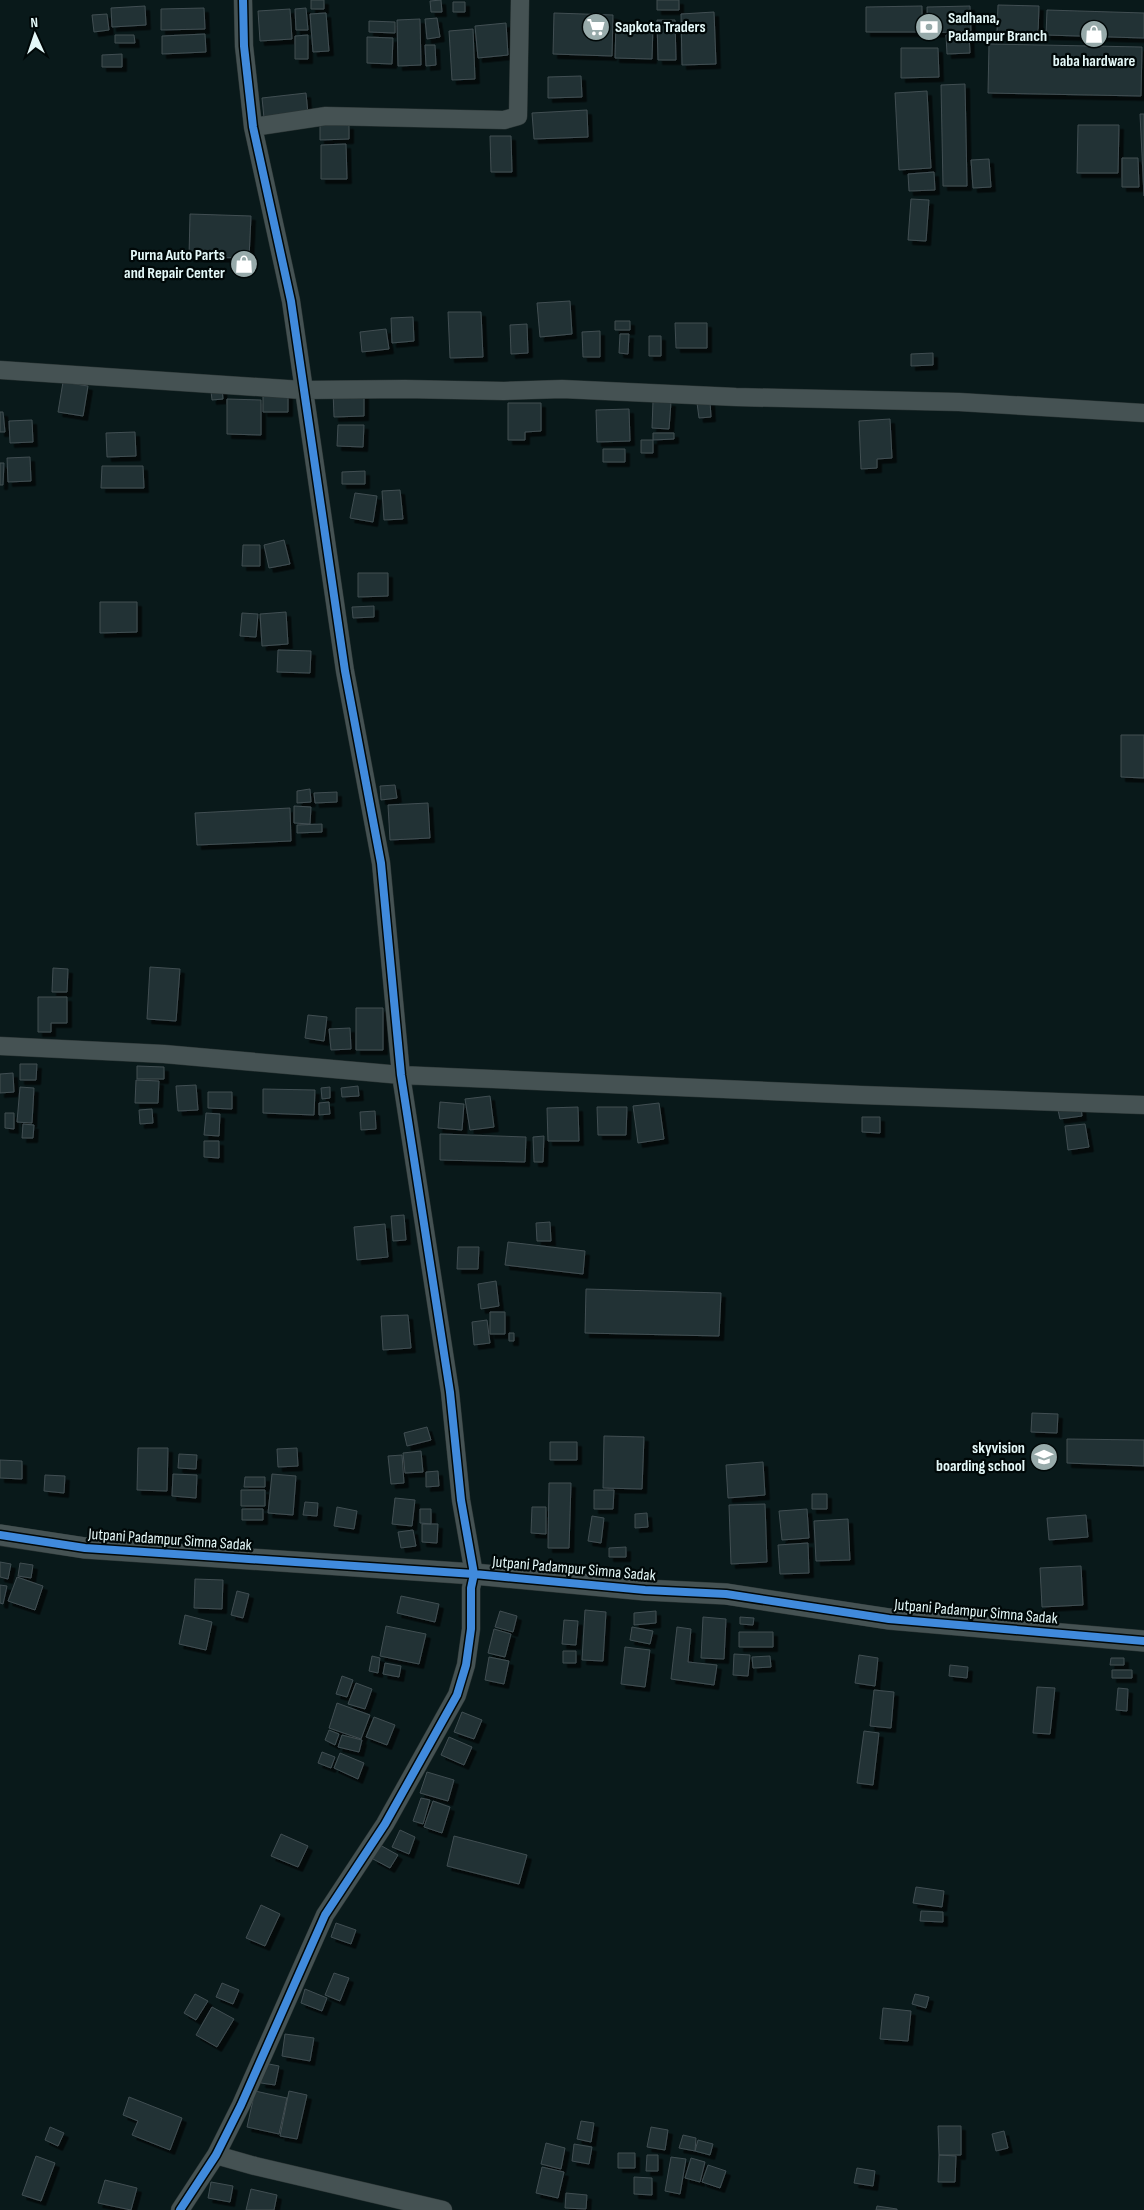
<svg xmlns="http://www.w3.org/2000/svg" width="1144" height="2210" font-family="'Sofia Sans Condensed',sans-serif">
<defs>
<filter id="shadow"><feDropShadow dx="4.5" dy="4.5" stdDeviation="0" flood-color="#0009"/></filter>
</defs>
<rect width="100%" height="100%" fill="#09191a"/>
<path fill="#233235" stroke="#414e52" filter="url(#shadow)" d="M311 0H324V9H311Z
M441 0 442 12H431L430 1Z
M657 0H679V10H657Z
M453 2H465V12H453Z
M998 5 1039 6 1038 34 997 32Z
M145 6 146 25 112 27 111 8Z
M922 6V32H866V7Z
M970 6 971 31 928 33 927 7Z
M204 8 205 29 161 30V9Z
M306 8 308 30H296L295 9Z
M290 9 292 39 260 41 258 11Z
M1047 10 1144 13V38L1046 35Z
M714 12 716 64 682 65 681 14Z
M326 13 329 51 313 52 310 14Z
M554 13 613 15 612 56 553 54Z
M107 14 109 30 94 32 92 15Z
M437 18 440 37 427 39 425 19Z
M420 19 421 65 398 66 397 20Z
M657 20H675L676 60H658Z
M369 21 395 22V33L369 32Z
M506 23 508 55 478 58 475 26Z
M616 24 653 25 652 59 615 58Z
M473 29 475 79 452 80 449 31Z
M205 34 206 52 162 54V36Z
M969 34 970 53 947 54 946 35Z
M115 35H134L135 43H115Z
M308 35V59H295V36Z
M367 37 393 38 392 64 367 63Z
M989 44 1142 47 1141 96 988 93Z
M425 45H435L436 65 426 66Z
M901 48H938L939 77 901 78Z
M122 54V67H102V55Z
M581 76 582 97 548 98V77Z
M965 84 967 186H943L941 85Z
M927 91 931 168 899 170 895 93Z
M306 93 308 114 264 118 262 98Z
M587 110 588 137 534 139 532 113Z
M1140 114H1144V196Z
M320 125H349V139L320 140Z
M1078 125H1119L1118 173H1077Z
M490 136H511L512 172H491Z
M346 144 347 179H321V145Z
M1122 158H1138L1139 187H1122Z
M989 159 991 187 973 188 971 160Z
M934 172 935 190 909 191 908 174Z
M911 199 929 200 926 241 908 240Z
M190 214 251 216 249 258 189 257Z
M570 301 572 334 540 337 537 303Z
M448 312H481L483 357 450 358Z
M413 317 414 341 392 343 391 318Z
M615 321H630V330H615Z
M675 323H707V348H676Z
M527 324 528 353 511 354 510 325Z
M386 329 389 349 362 352 360 332Z
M600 331V357H583L582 332Z
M620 334H629L628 354 619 353Z
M649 336H661V356H649Z
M933 353V365L911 366V354Z
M63 382 88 386 83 416 58 412Z
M222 389 223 399 212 400 211 391Z
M263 390H288V412H263Z
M364 390V416L334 417 333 391Z
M227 399 261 400V435L227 434Z
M653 401 671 402 669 429 652 428Z
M710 401 711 417 699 418 697 403Z
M508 403H541V431L525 432V440H508Z
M629 409 630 441 597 442 596 410Z
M0 412H3L5 432H0Z
M890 419 892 458 877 459V468L861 469 859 421Z
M32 420 33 442 10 443 9 421Z
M338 425H364L363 447 337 446Z
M135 432 136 456 107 457 106 433Z
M653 433H674V439L653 440Z
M641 440H653V453H641Z
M603 449H625V462H603Z
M30 457 31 481 8 482 7 458Z
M0 463H4L3 485H0Z
M102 466H143L144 488H101Z
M365 471V484H342V472Z
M400 490 403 519 384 520 382 491Z
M355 493 377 496 373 522 350 518Z
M284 540 290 564 269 568 264 545Z
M243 545H260V566H242Z
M358 573H388V596L358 597Z
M100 602H137V632L100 633Z
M374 606V617L353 618 352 607Z
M286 612 288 644 262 646 260 614Z
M242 613 258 614 256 637 240 636Z
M278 650 311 651 310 673 277 672Z
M1121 735H1144V778L1121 777Z
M395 785 397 798 381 800 380 786Z
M310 789 311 802 297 803V791Z
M337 792V802L315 803 314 793Z
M428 803 430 838 390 840 388 805Z
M294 806 311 807 310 824 294 823Z
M290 808 291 841 197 845 195 813Z
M322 824V832L297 833V825Z
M150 967 180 969 176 1021 147 1019Z
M53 968 68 969 67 992H52Z
M38 997H67V1023H51V1032H38Z
M356 1008H383V1050H356Z
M308 1015 327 1017 324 1041 305 1038Z
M350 1028 351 1049 331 1050 329 1029Z
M20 1064H37L36 1080H20Z
M137 1066 164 1067V1079H137Z
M13 1073 14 1092 0 1093V1074Z
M136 1080 159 1081 158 1103H135Z
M196 1085 198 1110 178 1111 176 1086Z
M358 1086 359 1096 342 1097 341 1088Z
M20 1087 34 1088 32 1123 17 1122Z
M330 1087V1098L322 1099 321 1088Z
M263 1089 315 1090 314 1115 263 1113Z
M208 1092H232V1109L208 1108Z
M490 1096 494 1127 470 1130 465 1099Z
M329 1102 330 1114 319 1115V1103Z
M440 1102 464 1104 462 1130 438 1128Z
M659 1103 664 1139 638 1143 633 1106Z
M578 1107 579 1141H548L547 1108Z
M597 1107H627L626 1135H598Z
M1081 1107 1082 1116 1060 1119 1058 1110Z
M152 1109 153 1123 140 1124 139 1110Z
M375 1111 376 1129 361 1130 360 1112Z
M5 1113H14V1129L5 1128Z
M206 1113 220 1114 219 1136 204 1135Z
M862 1117H880V1133L862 1132Z
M23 1124 34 1125 33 1138H22Z
M1085 1124 1089 1147 1068 1150 1065 1126Z
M440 1134 526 1137 525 1162 440 1160Z
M544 1136 543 1162H534L533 1137Z
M204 1141H219V1158L204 1157Z
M404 1215 406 1240 393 1241 391 1216Z
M550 1222 551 1241H537L536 1223Z
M385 1224 388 1257 357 1260 354 1227Z
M508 1242 585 1251 583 1274 505 1265Z
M458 1247H479L478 1269H457Z
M496 1281 499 1306 481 1309 478 1284Z
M586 1289 721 1293 719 1336 585 1333Z
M490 1312H505V1334H490Z
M408 1315 411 1348 383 1350 381 1316Z
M487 1320 490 1343 474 1345 472 1322Z
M509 1333H514V1341H509Z
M1032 1413 1058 1414 1057 1433 1031 1432Z
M427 1427 431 1440 407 1446 404 1433Z
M604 1436 644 1437 642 1489 603 1488Z
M1067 1439 1144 1440V1466L1067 1463Z
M550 1442H577V1460H550Z
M138 1448H168L167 1491 137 1490Z
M297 1448 298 1466 278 1467 277 1449Z
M421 1451 423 1472 405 1473 403 1453Z
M179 1454 197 1455 196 1469 178 1468Z
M402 1455 404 1483 391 1484 388 1456Z
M0 1460 22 1461V1479L0 1478Z
M763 1462 765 1495 728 1498 726 1465Z
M438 1471 439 1486 426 1487V1472Z
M173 1474 197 1475 196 1498 172 1496Z
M272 1474 296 1476 293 1515 268 1513Z
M45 1475 65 1476 64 1493 44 1491Z
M245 1477H265V1487H244Z
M549 1483H571L569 1548H548Z
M241 1490H265V1506H241Z
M594 1490H614L613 1509H594Z
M812 1494H827V1509H812Z
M395 1498 415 1500 412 1526 392 1524Z
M305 1502 318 1503 317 1516 303 1515Z
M765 1504 767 1562 731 1564 729 1505Z
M337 1507 357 1511 354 1529 334 1526Z
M532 1507H546V1534L531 1533Z
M242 1509H263V1520H242Z
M420 1509H431V1524L420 1523Z
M807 1509 809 1538 782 1540 779 1511Z
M647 1513 648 1527 635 1528V1514Z
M1086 1515 1088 1537 1049 1540 1047 1518Z
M592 1516 604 1518 601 1543 588 1541Z
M848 1519 850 1560 816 1561 814 1521Z
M422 1524H438L437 1543 422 1542Z
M413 1530 416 1546 401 1548 398 1532Z
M808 1543 809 1573 780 1574 778 1545Z
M626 1547V1557H609V1548Z
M0 1562 11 1564 8 1579 0 1577Z
M20 1563 33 1565 31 1578 18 1576Z
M1081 1566 1083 1605 1042 1607 1040 1568Z
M17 1577 43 1586 35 1610 8 1601Z
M195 1579 223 1580 222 1609 194 1608Z
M0 1585 7 1586 3 1604 0 1603Z
M237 1591 249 1594 243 1618 231 1615Z
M401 1596 439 1604 435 1622 397 1613Z
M585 1610 606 1612 603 1661 582 1660Z
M500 1611 517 1616 513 1632 495 1627Z
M656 1611V1623L634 1625V1613Z
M185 1615 212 1622 206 1650 179 1644Z
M703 1617 726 1619 724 1659 701 1658Z
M740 1617 754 1618 753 1625 740 1624Z
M564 1620 578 1621 576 1645 562 1644Z
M386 1626 426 1634 419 1664 380 1656Z
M632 1627 653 1631 650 1644 630 1640Z
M677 1627 691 1629 688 1662 717 1665 714 1685 671 1679Z
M494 1629 511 1634 505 1657 488 1653Z
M739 1632H773V1647H739Z
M625 1647 650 1650 645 1687 621 1684Z
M563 1651H576V1663H563Z
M734 1654 750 1655 748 1676 733 1675Z
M859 1655 878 1658 875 1686 855 1683Z
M372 1656 380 1658 378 1673 369 1671Z
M770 1656 771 1667 753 1668 752 1657Z
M489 1657 509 1661 504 1684 485 1680Z
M1111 1658H1124V1665H1110Z
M385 1663 401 1666 399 1677 383 1674Z
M950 1665 968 1667 967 1678 949 1676Z
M1112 1670H1132V1678H1112Z
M342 1676 353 1680 347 1697 336 1694Z
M356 1683 372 1689 365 1709 348 1704Z
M1037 1687 1055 1688 1050 1734 1033 1733Z
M1118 1688 1128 1689 1127 1711 1116 1710Z
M874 1690 894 1692 891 1728 870 1726Z
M337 1703 370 1715 361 1739 329 1728Z
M462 1712 482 1720 474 1739 454 1732Z
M374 1717 395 1725 387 1745 366 1737Z
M329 1730 339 1734 335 1745 325 1740Z
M864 1731 879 1733 873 1785 857 1783Z
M342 1735 362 1740 359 1752 338 1747Z
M449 1737 472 1747 464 1765 441 1755Z
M322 1752 335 1757 331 1768 318 1763Z
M340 1753 364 1763 358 1779 334 1768Z
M427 1772 454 1780 448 1801 420 1793Z
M421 1798 430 1800 423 1824 413 1821Z
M433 1801 450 1807 442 1833 424 1827Z
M400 1830 415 1837 409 1854 392 1847Z
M281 1834 308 1846 298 1867 271 1856Z
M454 1836 527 1855 519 1884 447 1866Z
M380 1845 398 1855 390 1868 373 1859Z
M916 1887 944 1891 942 1907 913 1903Z
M261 1905 280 1914 265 1946 246 1938Z
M921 1911 943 1912V1922L920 1921Z
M336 1923 356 1930 351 1944 331 1937Z
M334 1973 349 1978 340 2001 325 1995Z
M222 1983 239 1990 233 2004 216 1997Z
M305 1989 327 1998 322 2011 301 2003Z
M195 1994 208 2001 196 2020 184 2013Z
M915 1994 929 1997 926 2008 912 2004Z
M212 2007 234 2019 217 2047 196 2035Z
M883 2008 911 2011 908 2041 880 2039Z
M285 2034 314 2038 310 2061 282 2056Z
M264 2063 279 2066 275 2085 261 2083Z
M255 2091 287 2098 279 2134 247 2127Z
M289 2091 307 2095 297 2139 280 2136Z
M129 2097 182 2118 170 2150 132 2135 138 2121 123 2115Z
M581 2121 594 2123 591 2142 577 2139Z
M938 2126H961V2155H939Z
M50 2127 64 2133 58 2146 45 2140Z
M651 2127 668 2130 665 2150 647 2147Z
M1004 2131 1008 2148 996 2151 992 2134Z
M683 2135 696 2138 695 2151 679 2148Z
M698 2140 713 2144 710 2155 695 2151Z
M546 2143 565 2148 561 2169 541 2164Z
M574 2144 592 2147 589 2164 572 2161Z
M618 2153H635V2168H618Z
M647 2155H658V2171H646Z
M939 2155 956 2156 955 2182H938Z
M36 2156 55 2163 41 2201 22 2195Z
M671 2157 686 2159 680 2194 665 2191Z
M691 2158 705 2162 700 2182 685 2178Z
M708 2165 726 2171 720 2188 702 2182Z
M542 2167 564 2172 558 2198 536 2193Z
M857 2168 875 2171 873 2186 854 2183Z
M634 2177 652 2178V2195L634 2194Z
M105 2180 137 2188 131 2210 98 2203Z
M211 2182 233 2186 230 2202 208 2198Z
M251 2189 277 2195 274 2210H246Z
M566 2193 587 2195 586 2209 565 2208Z
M877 2206 897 2209V2210H876Z"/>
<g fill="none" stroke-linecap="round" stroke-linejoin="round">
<g stroke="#2a3434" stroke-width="19">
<path id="minor" d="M253 127 326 116 504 120 518 116 520 0
M0 370 302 390 405 389 504 391 562 389 736 397 959 402 1144 413
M0 1046 164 1054 401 1075 861 1095 1144 1105
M216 2155 255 2166 443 2210
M180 2210 216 2155 241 2105 325 1915 385 1824 457 1695 466 1665 471 1629V1588L474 1574 461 1500 450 1392 401 1075 381 863 345 671 291 301 253 127 244 46 243 0"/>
</g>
<g stroke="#2a3434" stroke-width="22">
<path id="tertiary" d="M0 1535 85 1548 474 1574 645 1590 726 1594 889 1619 1144 1641"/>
</g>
<use href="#minor" stroke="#455253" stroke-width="18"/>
<use href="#tertiary" stroke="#455253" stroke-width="21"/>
<g stroke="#000808" stroke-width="11">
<path id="cycleway" d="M0 1535 85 1548 474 1574 645 1590 726 1594 889 1619 1144 1641
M180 2210 216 2155 241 2105 325 1915 385 1824 457 1695 466 1665 471 1629V1588L474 1574 461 1500 450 1392 401 1075 381 863 345 671 291 301 253 127 244 46 243 0"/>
</g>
<use href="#cycleway" stroke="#408adc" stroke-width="8"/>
</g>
<defs>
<g id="supermarket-disc" transform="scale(1.4375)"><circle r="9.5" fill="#97aaaa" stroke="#000808"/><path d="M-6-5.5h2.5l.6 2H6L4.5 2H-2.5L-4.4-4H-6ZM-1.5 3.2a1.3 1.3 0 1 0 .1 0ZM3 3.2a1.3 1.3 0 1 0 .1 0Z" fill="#fff"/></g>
<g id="bank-disc" transform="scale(1.4375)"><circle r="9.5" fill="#97aaaa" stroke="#000808"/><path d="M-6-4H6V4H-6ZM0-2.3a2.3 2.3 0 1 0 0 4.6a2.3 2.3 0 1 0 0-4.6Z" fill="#fff"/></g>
<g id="shop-disc" transform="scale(1.4375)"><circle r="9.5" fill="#97aaaa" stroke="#000808"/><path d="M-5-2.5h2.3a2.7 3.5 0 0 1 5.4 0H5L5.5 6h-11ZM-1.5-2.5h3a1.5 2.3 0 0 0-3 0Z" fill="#fff"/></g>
<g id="school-disc" transform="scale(1.4375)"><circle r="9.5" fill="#97aaaa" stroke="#000808"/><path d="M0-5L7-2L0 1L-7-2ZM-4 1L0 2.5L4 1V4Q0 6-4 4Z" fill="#fff"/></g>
</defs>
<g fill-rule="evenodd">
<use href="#supermarket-disc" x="596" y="27"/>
<use href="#bank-disc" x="929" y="27"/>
<use href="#shop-disc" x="1094" y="34"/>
<use href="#shop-disc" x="244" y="264"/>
<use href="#school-disc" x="1044" y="1457"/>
</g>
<g text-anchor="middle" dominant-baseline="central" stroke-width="4.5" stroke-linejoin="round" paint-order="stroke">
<g font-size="16" font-weight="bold" fill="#e4f8f8" stroke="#000808" text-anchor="start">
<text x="948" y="18">Sadhana,<tspan x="948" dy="18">Padampur Branch</tspan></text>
<text x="615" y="27">Sapkota Traders</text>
<text x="1094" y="61" text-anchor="middle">baba hardware</text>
<text x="225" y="255" text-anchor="end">Purna Auto Parts<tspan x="225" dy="18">and Repair Center</tspan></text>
<text x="1025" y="1448" text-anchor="end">skyvision<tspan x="1025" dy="18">boarding school</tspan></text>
</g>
<g font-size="16" fill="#e4f8f8" stroke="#000808">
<text transform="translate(170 1540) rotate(4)">Jutpani Padampur Simna Sadak</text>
<text transform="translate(574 1569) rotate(5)">Jutpani Padampur Simna Sadak</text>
<text transform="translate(976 1612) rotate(5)">Jutpani Padampur Simna Sadak</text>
</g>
</g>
<g transform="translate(35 35) rotate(357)" stroke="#000808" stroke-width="4" paint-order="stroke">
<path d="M0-4L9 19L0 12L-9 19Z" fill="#e4f8f8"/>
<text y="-8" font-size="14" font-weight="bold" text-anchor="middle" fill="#e4f8f8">N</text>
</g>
</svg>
